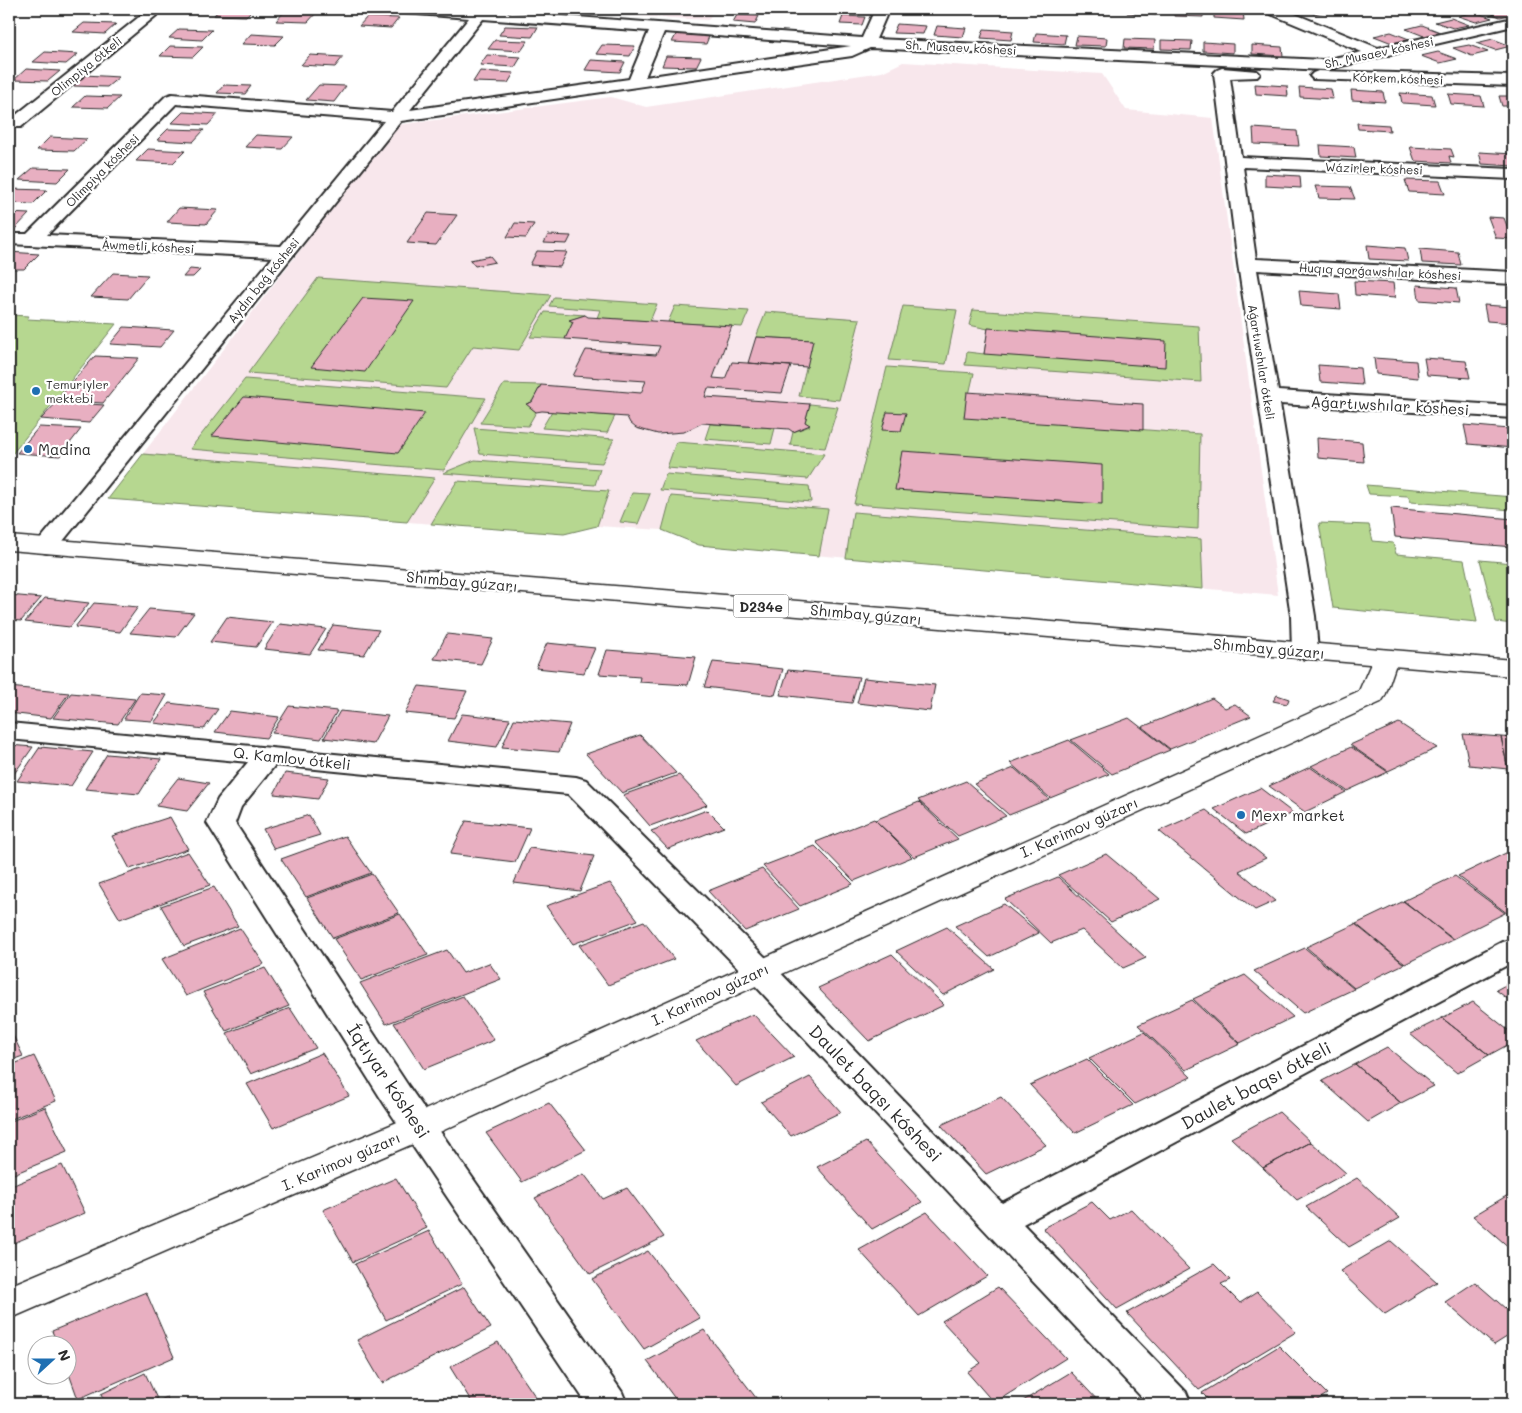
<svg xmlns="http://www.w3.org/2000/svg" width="1522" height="1413" font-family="Mali,sans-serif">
<rect width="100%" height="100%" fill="#fff"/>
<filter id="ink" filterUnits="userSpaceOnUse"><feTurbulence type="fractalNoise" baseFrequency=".02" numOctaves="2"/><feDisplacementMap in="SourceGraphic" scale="10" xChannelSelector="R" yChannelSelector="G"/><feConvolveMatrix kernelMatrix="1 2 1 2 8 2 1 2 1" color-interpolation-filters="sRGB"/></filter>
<g filter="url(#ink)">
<path fill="#f8e7ec" d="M518 9H715L708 20Z
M903 62 1102 74 1126 110 1213 118 1278 595 699 545 662 530 597 526 564 534 108 499 397 125 611 97 646 107 882 72Z"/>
<path fill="#b6d790" stroke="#70815e" d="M318 278 551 295 519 350 473 346 446 388 248 373Z
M554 297 657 304 650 321 597 318 600 310 549 306Z
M675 306 749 311 742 327 668 322Z
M903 306 957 310 946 364 889 360Z
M973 310 1199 326 1201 382 965 365 967 352 984 354 988 329 969 325Z
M545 312 585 315 570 320 573 322 565 339 530 337Z
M766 312 860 319 839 400 799 396 813 340 756 337Z
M9 315 29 316 27 319 116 324 9 458Z
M887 367 974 373 964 416 1200 434 1198 529 854 504Z
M245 379 486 398 444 470 190 449Z
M504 384 541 385 532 402 527 404 536 412 528 426 480 423Z
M810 404 838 407 825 448 790 445 793 432 810 426 805 422Z
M552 411 615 416 607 433 542 428Z
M710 424 775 428 771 444 705 439Z
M474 428 614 439 602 463 480 454Z
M676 442 824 454 808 479 667 468Z
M143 454 435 478 407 522 108 499Z
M475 460 600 469 595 485 443 473Z
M666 474 809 486 811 502 660 490Z
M457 481 609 491 597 526 564 534 431 524Z
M1366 485 1513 497V510L1411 502 1408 496 1369 494Z
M632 493 650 494 638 524 620 522Z
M671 496 828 509 819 556 699 545 662 530Z
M853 512 1201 539 1203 589 846 558Z
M1319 523 1369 525 1373 541 1393 543 1396 554 1464 560 1477 622 1333 608Z
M1480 560 1513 563V624L1496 622Z"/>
<path fill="#e8afc1" stroke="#2b2b2b" d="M164 9H196L191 13 160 12Z
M221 9H253L246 16 214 15Z
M633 9H665L662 12 632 10Z
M1080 9H1110L1109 12 1080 10Z
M1127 9H1156V15L1127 13Z
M1174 9H1203V17L1174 16Z
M1301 9H1327L1330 10 1314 14Z
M1488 9H1503L1513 14 1500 17 1482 10Z
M1214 10 1243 11 1244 20 1214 18Z
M284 12 316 13 308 22 276 21Z
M1474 12 1492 18 1476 22 1458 16Z
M737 15 759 16 755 24 733 22Z
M843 16 865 17 862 25 840 24Z
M367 17 399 18 391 28 359 26Z
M1451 18 1469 25 1453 28 1435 22Z
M84 23 116 24 105 34 73 32Z
M897 24 926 26 923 34 893 33Z
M1422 25 1440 32 1424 36 1406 29Z
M505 26 538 27 532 37 499 35Z
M937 26 966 28 963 37 934 35Z
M179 29 212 30 202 40 169 38Z
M984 29 1013 31 1011 40 981 38Z
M1391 32 1409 39 1392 43 1374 36Z
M677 33 710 34 706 44 672 42Z
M1036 33 1066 35 1064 44 1034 42Z
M251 34 284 36 275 45 242 44Z
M1077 36 1107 38 1106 46 1075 45Z
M1125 39 1155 40 1154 49 1124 48Z
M1493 39 1511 46 1495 50 1476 43Z
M495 40 528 41 521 51 488 49Z
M1161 40 1192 41 1191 50 1161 49Z
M1203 42 1233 44V53L1203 51Z
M602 45 635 46 630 56 596 54Z
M1252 45 1282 47 1283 56 1252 54Z
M1469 45 1488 52 1472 56 1453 48Z
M170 46 203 47 193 57 160 56Z
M45 52 78 54 66 64 33 62Z
M1438 52 1457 59 1440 63 1421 56Z
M310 55 343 57 335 67 301 65Z
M487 55 521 57 515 67 480 65Z
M666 56 701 57 696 67 662 66Z
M591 60 625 62 620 72 585 70Z
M26 69 60 71 48 81 14 80Z
M480 71 514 73 508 83 473 82Z
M85 75 119 77 107 87 73 86Z
M1255 84 1287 86 1288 96 1256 94Z
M224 85 251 86 245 94 217 93Z
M319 85 346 86 334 102 306 100Z
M1299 87 1331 89 1333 99 1300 97Z
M1351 90 1383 92 1385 102 1352 100Z
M1400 93 1432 95 1435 105 1402 103Z
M1448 94 1481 96 1484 106 1451 104Z
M85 96 120 97 108 108 73 107Z
M1499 96H1513V106H1502Z
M183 112 218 114 208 125 172 123Z
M1357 123 1389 125 1390 131 1358 129Z
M1253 128 1297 131 1299 146 1254 144Z
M168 129 204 130 193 142 157 140Z
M256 135 293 137 282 149 245 147Z
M50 137 87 139 74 151 37 150Z
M1320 145 1354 147 1356 158 1321 156Z
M1410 147 1451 149 1454 157 1449 156 1451 163 1415 161Z
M148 149 185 151 173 163 136 161Z
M1479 152 1513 154V166L1482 164Z
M33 168 70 169 57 182 19 180Z
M1265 174 1300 176 1301 188 1265 186Z
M1405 180 1440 181 1445 194 1409 192Z
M1315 186 1350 187 1355 199 1319 198Z
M9 189 47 190 33 204 9 203Z
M179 208 218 210 206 224 167 222Z
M9 213 29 214 15 229 9 228Z
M428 213 457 215 436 245 407 243Z
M1488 217 1504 218 1512 239 1496 238Z
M515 223 534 224 526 238 507 237Z
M548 235 571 236 567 244 544 243Z
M1367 245 1405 248 1408 261 1369 259Z
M1420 249 1458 252 1461 265 1422 263Z
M537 251 567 252 560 267 530 265Z
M9 252 39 254 24 269H9Z
M490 256 495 262 475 266 470 260Z
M190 269 200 270 193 277H183Z
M113 273 148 275 128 299 91 297Z
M1354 281 1393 283 1395 298 1355 295Z
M1417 285 1456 288 1459 303 1419 300Z
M1299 291 1339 294 1341 309 1301 306Z
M363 298 414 301 365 372 311 367Z
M1484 305 1513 307V323L1487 321Z
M585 315 588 317 732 326 713 378 725 379 732 362 791 366 782 393 708 388 705 397 810 404 805 422 810 425 793 432 789 429 702 423 684 432 658 434 636 428 630 423 627 417 542 411 536 412 526 404 532 402 541 385 641 393 646 381 573 376 586 350 656 355 660 346 565 339 573 322 569 320Z
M124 327 174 330 160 347 110 344Z
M988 328 1166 341 1165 367 984 354Z
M756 337 813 340 807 367 748 363Z
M95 356 139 358 103 403 57 400Z
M1374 358 1416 361 1418 378 1376 374Z
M1424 358 1466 361 1470 378 1427 375Z
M1318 365 1360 368 1362 385 1320 382Z
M967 392 1143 404V430L964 418Z
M244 397 425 413 398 453 212 436Z
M57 402 104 405 89 423 41 419Z
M887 412 906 413 901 431 882 430Z
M1464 425 1509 429 1513 448 1468 444Z
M39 427 81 429 60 456 17 453Z
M1317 438 1362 442 1364 462 1318 458Z
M902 451 1102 465V504L895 490Z
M1391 508 1513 519V547L1395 537Z
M9 595 41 598 21 621 9 620Z
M45 598 89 603 70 627 25 622Z
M94 603 138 607 120 632 75 627Z
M149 609 194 613 176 637 130 633Z
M227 617 273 622 256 647 210 642Z
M280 624 326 629 310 654 264 649Z
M333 625 379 630 364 655 318 650Z
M447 634 493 639 481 664 434 659Z
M547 643 595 648 584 673 536 668Z
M607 650 696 657 688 685 639 682 640 677 599 674Z
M713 662 783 669 775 695 704 687Z
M788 670 859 677 852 703 780 695Z
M864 678 935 685 930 711 857 703Z
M419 686 467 691 454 718 405 713Z
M9 687 69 693 51 718 9 713Z
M71 693 135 699 118 724 53 718Z
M140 693 167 695 152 721 124 719Z
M1277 695 1289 699 1287 704 1273 701Z
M1212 698 1225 708 1235 704 1251 716 1170 749 1142 727Z
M169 703 218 709 204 729 154 723Z
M289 706 337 711 321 739 272 733Z
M230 711 279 717 266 738 215 732Z
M340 711 388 716 373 744 324 738Z
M462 714 510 719 497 747 448 741Z
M1129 718 1170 750 1112 774 1071 740Z
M514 719 570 724 559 752 502 747Z
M1399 723 1437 748 1388 771 1350 745Z
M1463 734 1501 737 1508 769 1469 765Z
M640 735 676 773 622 793 586 754Z
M1501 737 1513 738V769H1508Z
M1069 740 1109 774 1050 798 1010 763Z
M9 745 33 747 9 781Z
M40 747 93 752 71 786 17 781Z
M1351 747 1388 772 1347 791 1311 766Z
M107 754 161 759 139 794 85 789Z
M1310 767 1346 792 1305 812 1269 786Z
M1014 768 1049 799 1009 815 974 784Z
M285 773 329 778 318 799 274 794Z
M679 775 707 805 650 826 623 795Z
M178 778 209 783 187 811 156 806Z
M966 781 1006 816 958 836 918 800Z
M1260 788 1293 813 1246 834 1214 809Z
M919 802 958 839 914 857 875 820Z
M707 810 724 827 668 849 651 831Z
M1206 810 1266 858 1239 871 1275 901 1255 910 1159 831Z
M309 815 320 835 274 849 263 829Z
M170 817 188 849 130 869 112 836Z
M874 819 912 857 854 881 816 842Z
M466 821 530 828 515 862 450 854Z
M345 836 371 873 306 897 281 859Z
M815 846 853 884 800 906 763 866Z
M529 848 594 856 580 891 514 883Z
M188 852 210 885 120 919 99 884Z
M1508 852 1513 856V911L1508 914 1458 876Z
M1106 854 1160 899 1111 922 1058 875Z
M762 869 799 909 745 931 708 891Z
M372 874 399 913 333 938 307 898Z
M1455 876 1505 913 1453 939 1403 901Z
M1058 877 1146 958 1123 968 1082 930 1051 943 1005 899Z
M610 883 638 920 573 944 546 906Z
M214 887 238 926 184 946 161 906Z
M1404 901 1453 940 1405 964 1356 924Z
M1004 904 1039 933 989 957 955 926Z
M400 914 428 955 361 980 334 939Z
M644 921 674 959 608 985 579 945Z
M1355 924 1404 964 1354 988 1306 947Z
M947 927 994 969 943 995 896 951Z
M240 928 264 964 186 996 162 959Z
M1305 948 1354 989 1303 1013 1254 971Z
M447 950 463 973 489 963 501 979 386 1024 360 983Z
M892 954 944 1005 869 1041 818 988Z
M265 968 289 1006 226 1031 203 992Z
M1245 975 1293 1017 1240 1043 1193 999Z
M1513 981V1003L1496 990Z
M463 996 494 1040 424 1069 394 1023Z
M1192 1000 1240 1044 1186 1070 1138 1025Z
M1473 1002 1513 1034V1042L1489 1055 1442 1018Z
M290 1008 316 1048 251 1074 227 1033Z
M753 1014 794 1057 736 1086 696 1041Z
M1442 1018 1489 1055 1457 1073 1410 1034Z
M9 1027 23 1056 9 1061Z
M1144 1032 1191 1077 1135 1104 1089 1058Z
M1387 1047 1434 1086 1401 1103 1355 1064Z
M322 1053 349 1096 273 1128 247 1084Z
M34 1056 56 1101 9 1120V1066Z
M1087 1059 1133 1105 1075 1133 1030 1085Z
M1355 1064 1401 1103 1368 1122 1322 1081Z
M810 1077 841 1112 791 1136 761 1102Z
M1001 1097 1046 1145 986 1174 941 1125Z
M549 1103 586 1150 522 1182 486 1133Z
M45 1107 67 1152 9 1176V1122Z
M1279 1112 1311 1142 1263 1168 1231 1138Z
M866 1142 922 1202 872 1229 817 1167Z
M1311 1142 1346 1173 1297 1200 1263 1168Z
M62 1165 85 1213 9 1245V1187Z
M584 1174 603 1199 627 1188 664 1237 590 1274 535 1198Z
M396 1178 427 1228 353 1262 323 1210Z
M1357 1178 1400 1218 1349 1247 1306 1207Z
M1513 1192V1247L1511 1249 1473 1216Z
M1092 1202 1110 1220 1131 1209 1189 1269 1117 1309 1043 1228Z
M927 1212 987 1276 919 1316 859 1250Z
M429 1231 462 1284 386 1320 355 1264Z
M1391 1241 1437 1282 1385 1314 1340 1271Z
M648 1251 700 1318 644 1349 592 1279Z
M1214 1264 1230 1280 1221 1284 1240 1303 1257 1292 1296 1332 1199 1390 1127 1313Z
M1475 1282 1513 1315V1333L1494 1345 1445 1302Z
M464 1287 491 1328 382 1383 357 1340Z
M998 1287 1066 1358 994 1403 967 1372 981 1363 942 1321Z
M146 1292 174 1357 78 1399 68 1371V1346H58L52 1331Z
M704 1330 760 1403 679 1404 647 1361Z
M498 1342 535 1396 520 1404H473L450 1367Z
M1279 1346 1327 1394 1311 1404H1213L1202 1393Z
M1071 1372 1101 1404H1018Z
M145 1373 158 1401 167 1397 170 1404H106L101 1394Z"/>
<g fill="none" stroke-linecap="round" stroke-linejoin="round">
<g stroke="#2b2b2b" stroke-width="4">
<path id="street" d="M149 9H164L21 127H9V112L16 115Z
M397 9 480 10 862 38 875 9H889L876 39 1324 60 1362 52 1266 12 1264 9H1283L1378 48 1513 18V26L1324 70 870 48 852 56 401 121 55 551 47 553 39 551 35 546 39 541 273 257 9 244V234H27L166 96 172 94 392 112 469 18 404 13 399 12ZM483 19 649 31 629 79 410 110ZM664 32 851 46 645 77ZM176 104 384 121 281 246 47 235Z
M1222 68 1257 71 1260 74 1257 77 1230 78 1241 157 1513 169V179L1243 167 1256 259 1513 272V284L1257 270 1278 391 1513 406V418L1280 404 1315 616 1318 651 1314 656 1305 659 1296 656 1292 651 1291 616 1238 264 1214 73 1217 70Z
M1318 71 1513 76V86L1313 79 1310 76 1313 73Z
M9 723 576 777 586 780 771 963 1002 1203 1502 942 1513 939V962L1023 1224 1186 1392 1191 1404H1148L749 979 568 794 275 765 241 807 235 823 409 1087 622 1392 627 1404H587L385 1105 207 823 218 799 248 762 9 739Z"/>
</g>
<g stroke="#2b2b2b" stroke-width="3">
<path id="secondary" d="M1385 650 1394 652 1398 658 1385 696 1381 702 771 979 431 1136 9 1319V1286L407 1118 1359 691 1376 652Z"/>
</g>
<g stroke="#2b2b2b" stroke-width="3">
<path id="primary" d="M9 536 1513 660V676L9 550Z"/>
</g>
<use href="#street" fill="#fff" fill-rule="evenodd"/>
<use href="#secondary" fill="#fff" fill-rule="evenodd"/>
<use href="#primary" fill="#fff" fill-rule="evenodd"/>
</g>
</g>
<g fill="#1f6fb2" stroke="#fff" stroke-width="2">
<circle cx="36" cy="391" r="5"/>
<circle cx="28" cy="449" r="5"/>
<circle cx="1241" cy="815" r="5"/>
</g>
<g text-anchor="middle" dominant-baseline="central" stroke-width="4.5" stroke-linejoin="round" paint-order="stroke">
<g font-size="12" fill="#2b2b2b" stroke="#fff">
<text transform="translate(961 47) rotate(3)">Sh. Musaev kóshesi</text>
<text transform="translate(1379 52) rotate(-12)">Sh. Musaev kóshesi</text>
<text transform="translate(86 66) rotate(-39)">Olimpiya ótkeli</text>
<text transform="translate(1398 78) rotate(2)">Kórkem kóshesi</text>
<text transform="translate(1374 168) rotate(2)">Wázirler kóshesi</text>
<text transform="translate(102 170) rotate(-45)">Olimpiya kóshesi</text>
<text transform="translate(148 246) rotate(3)">Áwmetli kóshesi</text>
<text transform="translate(1380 271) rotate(3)">Huqıq qorǵawshılar kóshesi</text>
<text transform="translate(263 280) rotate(-51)">Aydın baǵ kóshesi</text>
<text transform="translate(1262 362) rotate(81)">Aǵartıwshılar ótkeli</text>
</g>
<g font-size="12" fill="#2b2b2b" stroke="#fff" text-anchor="start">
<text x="46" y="384">Temuriyler<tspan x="46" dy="14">mektebi</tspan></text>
</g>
<rect fill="#fff" stroke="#6b6b6b" stroke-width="1" x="733.5" y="594.5" width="55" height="23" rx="4"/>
<g font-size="14" font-weight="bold" fill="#2b2b2b">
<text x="761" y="606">D234e</text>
</g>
<g font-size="15" fill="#2b2b2b" stroke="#fff">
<text transform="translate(1390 405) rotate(3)">Aǵartıwshılar kóshesi</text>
<text transform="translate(462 581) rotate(5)">Shımbay gúzarı</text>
<text transform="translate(866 614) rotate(5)">Shımbay gúzarı</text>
<text transform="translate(1269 648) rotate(5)">Shımbay gúzarı</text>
<text transform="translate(292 758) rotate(6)">Q. Kamlov ótkeli</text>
<text transform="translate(1079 827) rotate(-24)">I. Karimov gúzarı</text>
<text transform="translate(710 994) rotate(-25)">I. Karimov gúzarı</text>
<text transform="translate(341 1161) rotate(-23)">I. Karimov gúzarı</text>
</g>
<g font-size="15" fill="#2b2b2b" stroke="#fff" text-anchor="start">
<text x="38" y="449">Madina</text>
<text x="1251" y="815">Mexr market</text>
</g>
<g font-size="18" fill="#2b2b2b" stroke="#fff">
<text transform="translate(389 1081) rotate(56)">Íqtıyar kóshesi</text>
<text transform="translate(1256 1085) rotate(-28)">Daulet baqsı ótkeli</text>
<text transform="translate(876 1093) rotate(46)">Daulet baqsı kóshesi</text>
</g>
</g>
<rect width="1522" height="1413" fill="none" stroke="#fff" stroke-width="30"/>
<rect x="15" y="15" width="1492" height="1383" fill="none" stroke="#2b2b2b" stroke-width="2" filter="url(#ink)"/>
<g transform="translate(52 1360) rotate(69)"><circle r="24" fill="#ffffff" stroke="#aaaaaa"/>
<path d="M0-4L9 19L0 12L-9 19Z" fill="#1f6fb2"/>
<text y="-8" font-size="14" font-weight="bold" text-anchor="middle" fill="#2b2b2b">N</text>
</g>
</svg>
